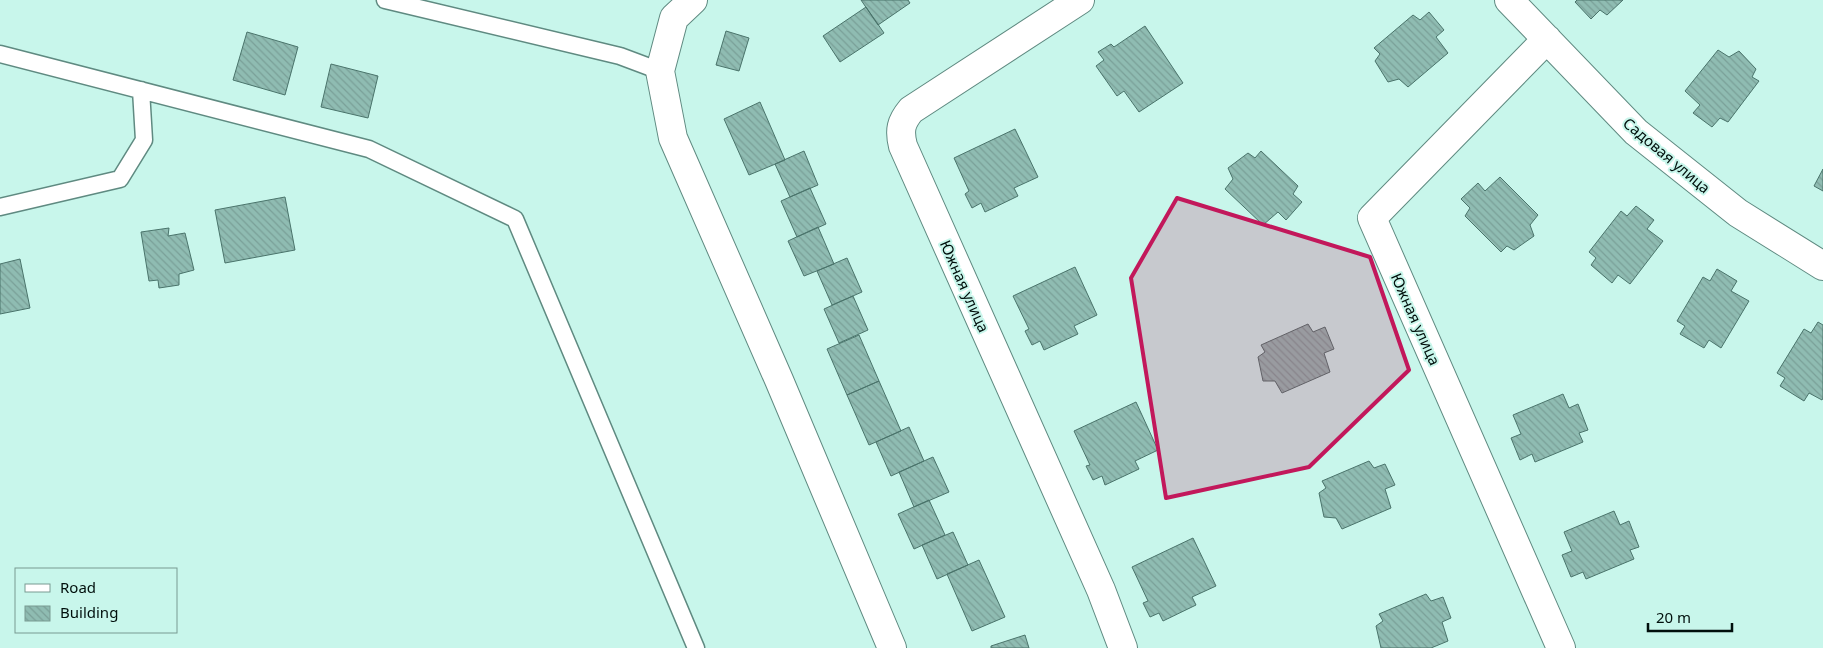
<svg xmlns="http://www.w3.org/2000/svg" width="1823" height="648" font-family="'Noto Sans',sans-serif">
<defs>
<pattern id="building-back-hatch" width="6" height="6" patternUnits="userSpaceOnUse" patternTransform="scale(1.25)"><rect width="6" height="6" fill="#8fbcb2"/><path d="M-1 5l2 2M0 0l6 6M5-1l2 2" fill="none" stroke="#7aa098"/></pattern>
</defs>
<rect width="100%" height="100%" fill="#c8f6eb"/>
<path fill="url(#building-back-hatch)" stroke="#4a746b" d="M861 0H908L910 3 878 25Z
M1577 0H1623L1607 15 1600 10 1591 19 1575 2Z
M866 7 884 33 840 62 823 36Z
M1429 12 1444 30 1436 37 1448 53 1408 87 1399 79 1388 82 1375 61 1380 54 1374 48 1413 15 1420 20Z
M1145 26 1183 83 1139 112 1124 91 1117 96 1096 66 1104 60 1098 52 1111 44 1114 47Z
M726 31 749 38 739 71 716 65Z
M247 32 298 47 285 95 233 80Z
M1718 50 1729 57 1739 51 1756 69 1752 77 1759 81 1728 122 1720 118 1712 127 1693 113 1700 105 1685 91Z
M331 64 378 76 368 118 321 107Z
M760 102 785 160 749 175 724 119Z
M1015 129 1038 177 1014 188 1018 196 985 212 981 203 972 208 965 194 969 191 954 158Z
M804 151 818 185 790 197 775 164Z
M1261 151 1298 186 1293 194 1302 202 1286 220 1278 212 1263 225 1225 189 1233 179 1228 168 1248 153 1255 158Z
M1823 169V191L1814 186Z
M1500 177 1538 215 1530 225 1534 236 1514 250 1507 246 1501 252 1465 216 1470 208 1461 199 1478 183 1485 191Z
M810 188 826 224 797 237 781 201Z
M285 197 295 250 225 263 215 210Z
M1636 206 1654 220 1647 229 1663 241 1630 284 1618 275 1612 283 1591 265 1596 258 1589 252 1621 211 1627 216Z
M818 227 834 264 804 276 788 241Z
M169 228 168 236 185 233 194 270 179 274V285L159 288 158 280 149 281 141 232Z
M847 258 862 292 832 305 817 271Z
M20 259 30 308 0 314V264Z
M1075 267 1097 315 1074 326 1078 334 1044 350 1040 341 1032 345 1025 331 1029 329 1013 296Z
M1717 269 1737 281 1731 291 1749 301 1721 348 1709 340 1704 348 1680 334 1685 326 1677 321 1703 277 1710 281Z
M853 296 868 330 839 343 824 309Z
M1818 322 1823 325V398L1822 400 1809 393 1804 401 1780 386 1785 378 1777 373 1804 329 1811 333Z
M1308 324 1313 332 1325 327 1334 349 1324 353 1330 372 1282 393 1275 381H1263L1258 357 1265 352 1261 345Z
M859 335 879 381 847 395 827 349Z
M879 381 901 431 869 445 847 395Z
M1563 394 1569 408 1578 404 1588 430 1579 433 1583 442 1535 462 1532 454 1520 460 1511 438 1521 434 1513 415Z
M1136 402 1158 450 1135 461 1139 469 1105 485 1102 476 1093 480 1086 466 1090 465 1074 431Z
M909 427 924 461 891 476 876 442Z
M933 457 949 492 914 507 899 472Z
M1369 461 1374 468 1385 464 1395 485 1385 489 1391 508 1342 529 1336 518 1324 517 1319 493 1326 488 1322 481Z
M929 500 945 535 914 549 898 514Z
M1614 511 1620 525 1629 521 1639 547 1630 550 1634 559 1586 579 1583 572 1571 577 1562 555 1572 551 1564 532Z
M953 532 968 565 937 579 922 545Z
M1193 538 1216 586 1192 597 1196 605 1163 621 1159 613 1150 617 1143 603 1148 601 1132 567Z
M979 560 1005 617 972 631 947 574Z
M1426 594 1431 601 1443 597 1451 618 1442 622 1448 641 1431 648H1381L1376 626 1383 621 1379 614Z
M1025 635 1029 648H991V646Z"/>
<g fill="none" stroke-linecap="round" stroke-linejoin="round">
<g stroke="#5f8a81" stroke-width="19">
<path id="lane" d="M385 0 620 56 660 71
M0 54 369 149 515 219 696 648
M0 207 120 179 144 140 141 90"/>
</g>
<g stroke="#5f8a81" stroke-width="30">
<path id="street" d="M693 0 674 18 660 71 673 138 779 380 892 648
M1080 0 911 110C901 122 899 130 903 146L1101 590 1123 648
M1509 0 1636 132 1738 213 1823 266
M1547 39 1372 218 1561 648"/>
</g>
<use href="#lane" stroke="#fff" stroke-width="16"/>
<use href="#street" stroke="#fff" stroke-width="28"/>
</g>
<path fill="#c2185b" fill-opacity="0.2" stroke="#c2185b" stroke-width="4" stroke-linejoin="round" d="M1177 198 1370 257 1409 370 1309 467 1166 498 1131 278Z"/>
<g text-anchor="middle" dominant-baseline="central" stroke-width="4" stroke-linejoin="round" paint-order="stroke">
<g font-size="15" fill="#010f0c" stroke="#c8f6eb">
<text transform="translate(1667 155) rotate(40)">Садовая улица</text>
<text transform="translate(965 286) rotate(66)">Южная улица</text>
<text transform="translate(1416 319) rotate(66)">Южная улица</text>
</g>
</g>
<rect x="15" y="568" width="162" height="65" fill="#c8f6eb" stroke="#789a92"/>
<rect x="25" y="584" width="25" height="8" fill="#ffffff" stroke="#789a92"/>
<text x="60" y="593" font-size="15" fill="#010f0c">Road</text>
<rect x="25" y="606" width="25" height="15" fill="url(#building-back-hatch)" stroke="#789a92"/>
<text x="60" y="618" font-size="15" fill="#010f0c">Building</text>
<path d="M1648 623v8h84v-8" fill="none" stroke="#010f0c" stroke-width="2.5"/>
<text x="1656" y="623" font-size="15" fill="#010f0c" stroke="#c8f6eb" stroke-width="4" paint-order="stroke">20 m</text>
</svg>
